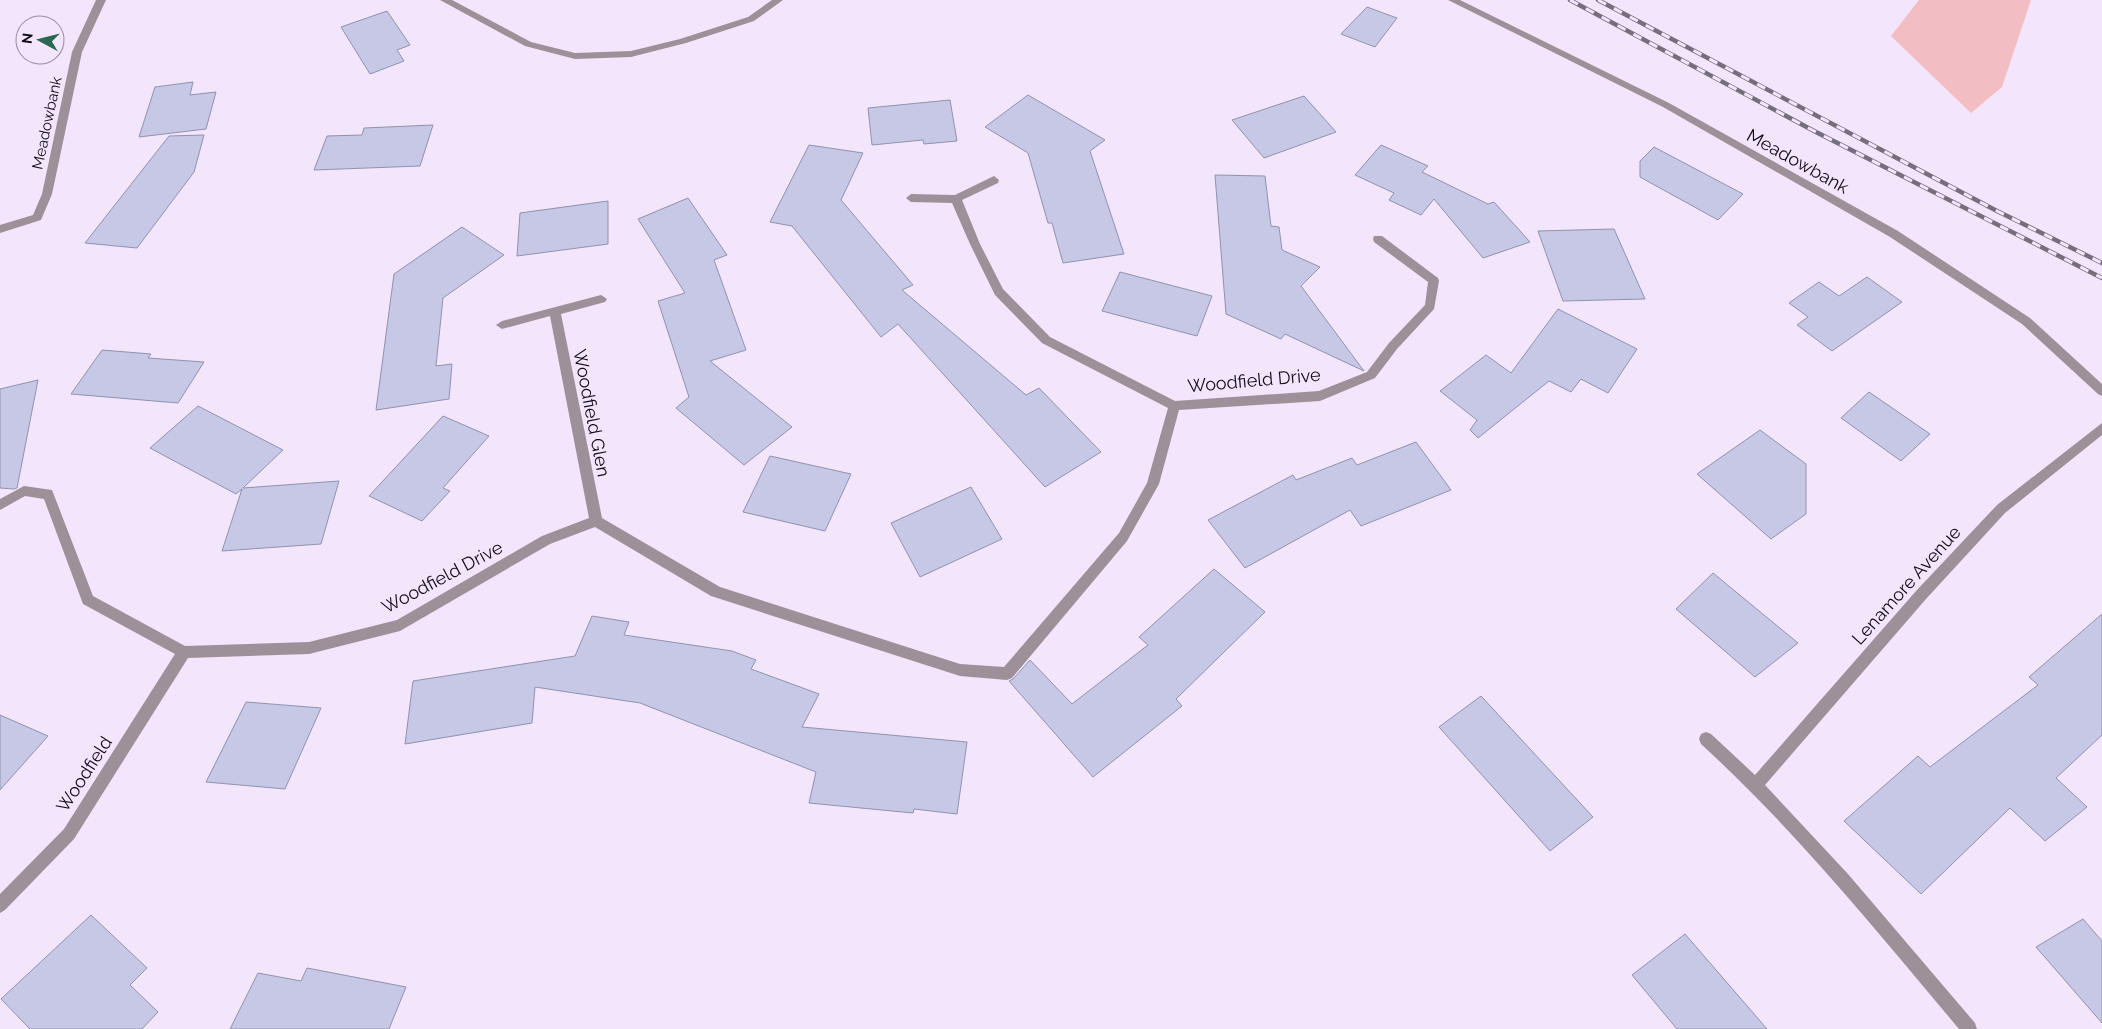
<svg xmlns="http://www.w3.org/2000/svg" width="2102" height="1029" font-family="Raleway,sans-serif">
<rect width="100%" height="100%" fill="#f2e5fc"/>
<path fill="#f3bdc4" d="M1919 0H2031L2002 87 1971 113 1891 36Z"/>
<path fill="#c6c8e6" stroke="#9092ae" d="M1367 7 1397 18 1375 47 1341 34Z
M387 11 410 45 397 50 404 61 370 74 341 27Z
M193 82 190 95 216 92 206 129 139 137 155 87Z
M1028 95 1105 140 1090 151 1124 254 1063 263 1052 223H1048L1028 153 985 127Z
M1304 96 1336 132 1264 158 1232 120Z
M950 100 957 141 924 144 923 140 872 145 868 108Z
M433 125 420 166 314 170 327 136 362 135 364 128Z
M204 135 194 172 137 248 85 243 169 136Z
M809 145 863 153 841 200 913 285 902 290 1026 395 1039 388 1101 452 1045 487 898 324 881 337 792 226 770 222Z
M1381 145 1428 166 1422 172 1488 204 1494 202 1530 242 1483 258 1434 199 1421 215 1389 200 1394 193 1355 175Z
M1654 147 1743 194 1718 220 1640 177V161Z
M1215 175 1265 176 1271 226 1279 227 1282 250 1320 267 1301 286 1364 371 1285 334 1281 339 1226 314Z
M688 198 727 255 714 260 746 350 710 361 792 427 744 465 676 408 689 397 658 301 685 293 638 219Z
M608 201V244L517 256 520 213Z
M462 227 504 255 443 298 436 366 452 364 449 399 376 410 394 274Z
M1614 229 1645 299 1563 301 1538 231Z
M1120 272 1212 296 1197 336 1102 311Z
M1867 277 1902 302 1832 351 1797 325 1808 317 1789 303 1819 282 1839 296Z
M1558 309 1637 349 1608 393 1581 379 1571 392 1549 381 1478 438 1470 430 1477 420 1440 391 1486 355 1511 373Z
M102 350 151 354 148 358 204 362 178 403 71 394Z
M38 380 17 488 14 489 0 488V389Z
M1869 392 1930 434 1901 461 1841 418Z
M198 406 283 450 243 488 339 481 321 544 222 551 242 489 236 494 150 448Z
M443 416 489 436 443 488 450 491 422 521 369 496Z
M1760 430 1806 464V514L1771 539 1697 474Z
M1416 442 1451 490 1361 526 1350 510 1245 568 1208 520 1293 475 1296 480 1352 458 1357 465Z
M770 456 851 474 825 531 743 512Z
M971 487 1002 539 920 577 891 523Z
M1214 569 1265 612 1176 699 1182 706 1093 777 1009 681 1013 679 1030 660 1072 704 1148 645 1139 637Z
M1713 573 1798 643 1755 677 1676 609Z
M2102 614V735L2056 778 2087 807 2045 841 2010 808 1921 894 1844 821 1918 756 1930 767 2038 685 2029 677Z
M592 616 629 622 624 635 732 651 756 660 751 669 819 694 802 727 967 742 957 814 914 809 913 813 809 803 816 772 640 703 535 687 532 723 405 744 413 681 575 656Z
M1481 696 1593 817 1550 851 1439 727Z
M246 702 321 708 285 789 206 782Z
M0 715 48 736 0 790Z
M91 915 147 968 130 985 158 1012 142 1029H30L1 999Z
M2083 919 2102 941V1023L2036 947Z
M1685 934 1767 1029H1677L1632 975Z
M307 968 406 987 389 1029H230L258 973 301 981Z"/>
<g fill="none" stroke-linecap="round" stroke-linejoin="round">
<path fill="#9d9098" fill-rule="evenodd" d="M96 0H106L82 52 52 194 41 220 0 233V225L33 215 42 194 72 52Z
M440 0H452L531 42 575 53 631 51 680 39 748 17 772 0H783L754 21 686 43 631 57 575 59 525 46Z
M1448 0H1460L1669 103 1898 231 2030 318 2102 384V396L2098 394 2022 324 1890 237 1663 107Z
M994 176 999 180 998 183 962 200 980 244 1003 289 1050 337 1175 401 1319 391 1367 372 1389 343 1425 305 1428 282 1374 242 1373 239 1374 236H1382L1438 278 1439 281 1434 309 1397 349 1375 378 1320 401 1179 410 1159 484 1127 541 1012 678 1007 680 960 676 711 596 595 527 550 544 400 631 309 654 188 658 74 839 5 910 0 913V894L64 829 175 654 83 604 44 499 25 496 0 510V499L24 486 52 490 93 596 185 646 309 642 397 620 542 536 589 518 550 316 502 329 496 325 502 321 601 295 607 299 605 302 561 314 602 518 720 587 960 664 1004 667 1119 533 1147 483 1168 408 1042 343 995 295 970 244 952 203 911 202 906 198 911 194 955 195Z
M2102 423V435L2005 513 1926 599 1765 785 1848 874 1975 1023 1977 1029H1959C1876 930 1796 831 1701 744L1699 739 1701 734 1706 732 1711 734 1755 775 1916 591 1997 505Z"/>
<g stroke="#766e7d" stroke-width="4.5">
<path id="rail" d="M1570 0 1814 131 2102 278
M1598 0 1997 211 2102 263"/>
</g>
<use href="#rail" stroke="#f2e5fc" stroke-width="3" stroke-dasharray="9" stroke-linecap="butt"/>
</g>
<g text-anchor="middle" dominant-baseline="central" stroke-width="5" stroke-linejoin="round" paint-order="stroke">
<g font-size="15" fill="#110c15" stroke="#f2e5fc">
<text transform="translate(47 123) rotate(-78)">Meadowbank</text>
</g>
<g font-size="18" fill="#110c15" stroke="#f2e5fc">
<text transform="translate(1798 161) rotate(29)">Meadowbank</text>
<text transform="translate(1254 380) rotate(-5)">Woodfield Drive</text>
<text transform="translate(592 413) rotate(79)">Woodfield Glen</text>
<text transform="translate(442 577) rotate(-28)">Woodfield Drive</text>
<text transform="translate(1906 585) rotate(-48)">Lenamore Avenue</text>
<text transform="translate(84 774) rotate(-57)">Woodfield</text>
</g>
</g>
<g transform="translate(40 40) rotate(277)"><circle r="24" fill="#f2e5fc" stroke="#988ea0"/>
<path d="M0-4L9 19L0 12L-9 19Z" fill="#2c6751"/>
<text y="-8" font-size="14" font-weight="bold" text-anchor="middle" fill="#110c15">N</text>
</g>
</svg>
